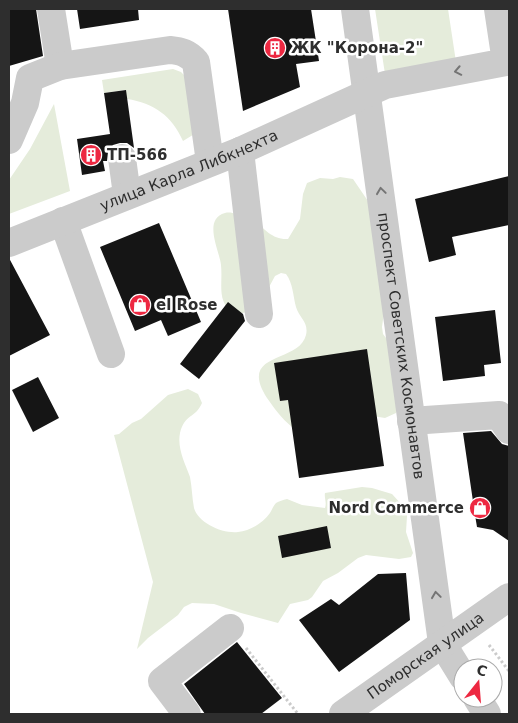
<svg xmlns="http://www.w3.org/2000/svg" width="518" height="723" font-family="'DejaVu Sans',sans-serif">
<rect width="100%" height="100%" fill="#fff"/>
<path fill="#e5ecdb" d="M375 9H448L456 62 385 74Z
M173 69 181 72 188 79 196 133 183 141C172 116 154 103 127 99L125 90 104 93 102 80Z
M54 104 70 191 9 214V180L30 149Z
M340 177 353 179 370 204 385 305 382 327 383 334 396 351 399 407 396 413 385 418 373 416 292 427C281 418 275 409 267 398 237 351 299 364 306 335 309 322 299 318 296 307 293 296 293 283 286 274L281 273 275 276 268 289 247 312 234 315C216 300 223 286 221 265 220 252 202 219 225 213 229 212 233 213 236 214 241 216 247 217 251 219 264 227 271 240 288 239L300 219 303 194 307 183 320 178 333 179Z
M188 389 198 394 202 403C195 419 185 413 180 433 177 449 185 463 190 477 192 487 192 498 194 508 198 523 223 534 238 532 250 531 263 523 270 513 272 510 273 506 276 503 279 501 283 500 287 499L302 505 325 508C327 502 324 498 325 493L362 487 372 488 392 494 403 506 407 516 406 532 413 553 411 557 399 559 366 555 358 558 338 573 323 581 312 597 308 600 290 604 278 623 241 613 214 604 192 603 184 607 178 615 148 638 137 649 153 582 114 435 119 434 132 423 141 419 168 395Z"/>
<path fill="#151515" d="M9 9H36L43 56 9 66Z
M77 9H138L139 20 80 29Z
M228 9H311L319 61 296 64 300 87 243 111Z
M126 90 134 148 127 143H120L113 145 108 152 107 161H103L105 171 82 175 77 139 110 134 104 93Z
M509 176V225L452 237 456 255 429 262 415 199Z
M159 223 201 322 168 336 161 320 135 331 100 247Z
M9 258 50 335 9 356Z
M228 302 243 314 245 321 199 379 180 364Z
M495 310 501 363 484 365 485 376 443 381 435 317Z
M367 349 384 466 299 478 288 400 280 401 274 363Z
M38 377 59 418 33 432 12 390Z
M491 431 502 444 509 446V541L493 530 477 527 475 515 463 433Z
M327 526 331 548 282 558 278 536Z
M406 573 410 620 339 672 299 620 331 599 339 605 378 574Z
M237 642 282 698 261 714H205L184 684Z"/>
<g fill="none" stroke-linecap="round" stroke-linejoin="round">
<path stroke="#cbcbcb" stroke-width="3" stroke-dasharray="2.5 2.5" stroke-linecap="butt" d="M489 645 509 671
M246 648 298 714"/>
<g stroke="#cbcbcb" stroke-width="28">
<path d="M51 9 60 66"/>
<path id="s1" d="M355 9 442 643 463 677"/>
<path d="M9 140 25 103 30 78 60 66 170 50C181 51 188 53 196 62L210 162"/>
<path d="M240 151 259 314"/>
<path d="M122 158 127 195"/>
<path d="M63 221 111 354"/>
<path id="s2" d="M9 243 240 151 385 85 506 62 498 9"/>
<path d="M411 421 499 415 509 430"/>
<path d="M477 698 487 714"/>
<path d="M187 714 162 681 230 628"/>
<path id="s3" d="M343 714 509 597"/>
</g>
</g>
<defs><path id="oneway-chevron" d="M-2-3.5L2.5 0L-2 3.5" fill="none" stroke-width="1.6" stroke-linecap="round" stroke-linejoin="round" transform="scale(1.25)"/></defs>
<g stroke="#757575">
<use href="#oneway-chevron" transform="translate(458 71) rotate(169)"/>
<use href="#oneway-chevron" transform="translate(381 191) rotate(-98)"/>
<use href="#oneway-chevron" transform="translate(436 595) rotate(-98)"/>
</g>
<defs>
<g id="building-disc" transform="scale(1.125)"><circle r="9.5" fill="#ed2841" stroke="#fff"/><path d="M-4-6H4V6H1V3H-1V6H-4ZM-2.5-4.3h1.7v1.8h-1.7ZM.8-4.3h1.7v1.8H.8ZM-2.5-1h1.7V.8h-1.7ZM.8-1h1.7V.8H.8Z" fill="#fff"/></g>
<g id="shop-disc" transform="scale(1.125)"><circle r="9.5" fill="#ed2841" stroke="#fff"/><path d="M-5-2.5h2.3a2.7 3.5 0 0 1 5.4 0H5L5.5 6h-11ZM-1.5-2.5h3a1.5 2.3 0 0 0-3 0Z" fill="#fff"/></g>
</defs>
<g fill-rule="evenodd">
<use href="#building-disc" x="275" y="48"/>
<use href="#building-disc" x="91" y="155"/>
<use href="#shop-disc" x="140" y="305"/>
<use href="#shop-disc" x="480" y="508"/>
</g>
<g text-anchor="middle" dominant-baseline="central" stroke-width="5" stroke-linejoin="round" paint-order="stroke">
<g font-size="15" font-weight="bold" fill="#2e2e2e" stroke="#fff" text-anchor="start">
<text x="291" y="48">ЖК "Корона-2"</text>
<text x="107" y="155">ТП-566</text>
<text x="156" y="305">el Rose</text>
<text x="464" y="508" text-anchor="end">Nord Commerce</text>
</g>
<g font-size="15" fill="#2e2e2e" stroke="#fff">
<text stroke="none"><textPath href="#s2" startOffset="194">улица Карла Либкнехта</textPath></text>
<text stroke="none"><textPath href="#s1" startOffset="340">проспект Советских Космонавтов</textPath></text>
<text stroke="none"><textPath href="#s3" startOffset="101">Поморская улица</textPath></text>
</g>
</g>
<rect width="518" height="723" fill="none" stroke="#2e2e2e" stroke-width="20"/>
<g transform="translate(478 683) rotate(17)"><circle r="24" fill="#ffffff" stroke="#ababab"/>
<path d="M0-4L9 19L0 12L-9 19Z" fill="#ed2841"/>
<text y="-8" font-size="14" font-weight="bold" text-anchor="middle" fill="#2e2e2e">С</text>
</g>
</svg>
